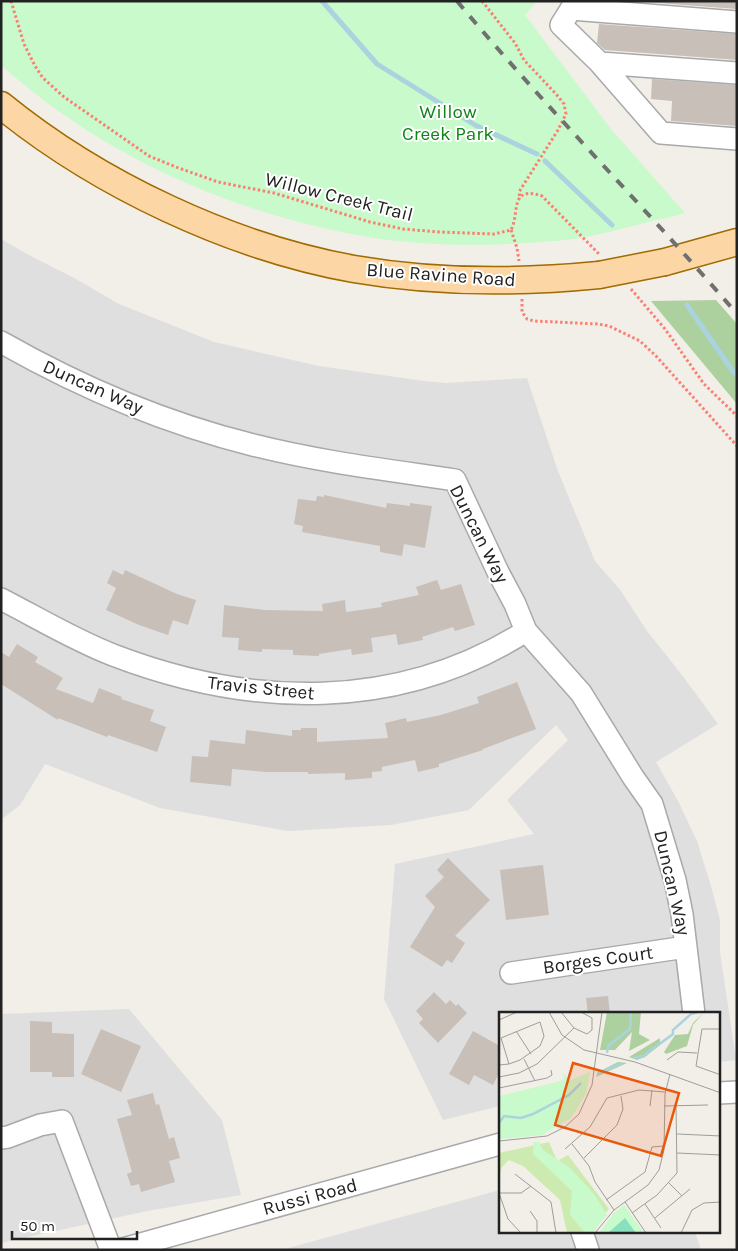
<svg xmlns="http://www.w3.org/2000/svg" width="738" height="1251" font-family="Karla,sans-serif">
<rect width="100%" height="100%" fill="#f2efe9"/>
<path fill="#e0dfdf" d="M1 239 25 253 76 279 119 304 214 342 319 366 424 381 446 383 527 378 558 471 595 561 621 591 647 631 682 675 718 724 656 762 678 801 697 841 711 886 720 920V952L736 1060 719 1062V1014H500V1106L443 1120 384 999 395 864 534 834 507 800 568 740 556 725 469 810 391 825 288 831 160 808 45 764 20 805 1 820Z
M129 1009 222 1120 241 1195 147 1211 1 1243V1014Z
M500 1190V1232H695L701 1250H281Z"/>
<path fill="#add19e" d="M716 300 737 324V404L651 301Z"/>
<path fill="#c8facc" d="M1 1H537L525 15 611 129 685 213C670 218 655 220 641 224 612 231 585 239 555 241 495 246 434 247 374 238 238 216 104 158 1 65Z"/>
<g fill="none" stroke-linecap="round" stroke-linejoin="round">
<path stroke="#aad3df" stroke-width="5" d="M322 1 377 64 475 125 537 154
M545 161 612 225
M687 305 734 373 737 375"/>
</g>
<path fill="#c7bfb8" d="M632 1H737V9Z
M599 24 737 34V60L605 50 597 43Z
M652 79 737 85V126L671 121 672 101 651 99Z
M324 495 386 508 387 503 410 506V503L432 506 425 548 404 544 402 556 380 552V546L302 532 303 526 294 524 298 499 316 501 317 496 324 497Z
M113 570 123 575 125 570 177 594 196 600 188 625 173 620 168 635 139 625 106 610 116 588 107 583Z
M437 580 441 590 461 584 475 625 455 631 453 627 422 637 423 640 398 645 396 634 371 638 373 652 352 655 351 649 319 654V656L293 655V650L262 649V652L238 650 239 638 222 637 224 605 265 610 323 611 322 604 345 600 346 612 382 607 381 603 419 595 416 587Z
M17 644 38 657 35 662 63 678 56 689 93 703 99 688 122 697 121 699 154 710 150 721 166 727 157 752 108 735 107 737 58 718V720L1 684V652L9 657Z
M517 682 536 729 483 749V750L439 764V767L418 772 415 760 382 767V771L372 772V778L345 780V773L308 774V772H266L232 769 231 786 190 782 192 756 208 757 210 740 245 744 246 730 292 736V730H301V728H317V742L388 738 385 723 406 718 407 722 441 715 479 703 477 697Z
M448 858 490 900 455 936 465 943 452 963 447 960 442 967 410 947 435 907 425 896 444 877 437 870Z
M543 865 549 915 506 920 500 870Z
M434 992 446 1004 450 1000 456 1006 458 1004 467 1013 438 1043 419 1023 423 1019 416 1011Z
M608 996 610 1014H588L586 998Z
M30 1021 52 1022V1033L74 1034V1077H52V1072H30Z
M101 1029 141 1046 121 1092 81 1074Z
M473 1031 500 1046V1071L493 1085 474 1075 469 1085 449 1074Z
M153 1093 156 1105 159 1104 169 1139 174 1137 180 1158 169 1161 175 1182 141 1192 139 1184 131 1186 127 1174 132 1172 117 1119 132 1115 127 1100Z"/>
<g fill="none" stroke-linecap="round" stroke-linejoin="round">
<g stroke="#a9a9a9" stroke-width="24">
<path id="minor" d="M576 1 561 25 600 63
M571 9 737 22
M737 73 600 63 661 133 737 139
M1 342C80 387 165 423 253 445 320 462 388 470 455 480L498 572 515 604 526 631 581 693 633 777 652 804 675 880 682 914 694 1014
M1 599C38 618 74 640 113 655 251 708 398 712 526 631
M511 973 686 947
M719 1093 737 1092
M1 1138 8 1137 40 1125 62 1121 111 1250
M582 1232 588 1250
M119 1250 500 1144"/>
</g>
<g stroke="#a06b00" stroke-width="29">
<path id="major" d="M1 105C98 184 231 247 354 269 435 283 517 283 599 275
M665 262 737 242"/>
</g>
<path stroke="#fa8072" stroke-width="3" stroke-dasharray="2.5 2.5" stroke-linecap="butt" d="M11 1 24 44 35 66 43 78 64 97 149 156 176 167 218 182 274 193 370 222 403 229 439 232 494 234 511 230C520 213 509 185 542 196L600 255
M482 1 515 43 524 60 556 94 564 104 566 114 558 130 519 192 520 199
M511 230 517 248 519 261
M631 289 665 329 704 384 737 416
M522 299V312L527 319 534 321 598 324 609 326 640 341 656 356 737 446"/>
<use href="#minor" stroke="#fff" stroke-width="21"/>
<use href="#major" stroke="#fcd6a4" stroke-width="26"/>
<path stroke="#707070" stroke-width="4" stroke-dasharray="10 10" stroke-linecap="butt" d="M457 1C547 109 646 208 737 314"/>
<g stroke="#a06b00" stroke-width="29" stroke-linecap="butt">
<path id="major-bridge" d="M599 275 665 262"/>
</g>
<use href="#major-bridge" stroke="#fcd6a4" stroke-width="26"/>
</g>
<g text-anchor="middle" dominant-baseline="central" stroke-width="4" stroke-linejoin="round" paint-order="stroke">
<g font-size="19" fill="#0c8416" stroke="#fff">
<text x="448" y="112">Willow<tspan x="448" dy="22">Creek Park</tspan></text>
</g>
<g font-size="19" fill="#222" stroke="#fff">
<text transform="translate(339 197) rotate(14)">Willow Creek Trail</text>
<text transform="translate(441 275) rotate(4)">Blue Ravine Road</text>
<text transform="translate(93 387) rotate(24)">Duncan Way</text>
<text transform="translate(479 534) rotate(63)">Duncan Way</text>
<text transform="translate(261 688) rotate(6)">Travis Street</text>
<text transform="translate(672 883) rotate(77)">Duncan Way</text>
<text transform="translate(598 960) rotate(-8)">Borges Court</text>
<text transform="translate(310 1197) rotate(-15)">Russi Road</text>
</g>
</g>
<g transform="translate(499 1012)">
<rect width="221" height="221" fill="#f2efe9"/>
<path d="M50 130 58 149 69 143 110 197 87 221H68L61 188 24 154 10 148 3 155 0 165V141Z" fill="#cdebb0"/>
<path d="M108 0H142L140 22 151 28 130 39 133 20 116 38H101ZM205 0 194 13 188 34 167 42 165 40 176 23 189 22 194 11ZM161 26V33L146 45 138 48 130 45ZM119 50 128 51 97 65 99 60Z" fill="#add19e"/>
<path d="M63 59 70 69 91 60 87 82 72 106 43 123 0 127V84L58 70 65 67ZM34 130H40L44 138 70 155 95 182 108 203 93 221H86L71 203 73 179 34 142ZM125 193 145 221H100L114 202Z" fill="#c8facc"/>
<path d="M126 206 137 221H111L110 220Z" fill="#88e0be"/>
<path fill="none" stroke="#aad3df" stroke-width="2.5" d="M108 41 109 34 131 17 132 0M135 46 144 44 174 22V18L192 2 199 0M98 62 123 51M0 111 5 104 22 106 34 102 70 83 82 71"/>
<path fill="none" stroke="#9f9d99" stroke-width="1" d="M50 0 63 23 85 38 136 50 222 81M62 0 75 16 88 22 93 18V6L82 0M0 8 18 0M222 17H203L197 54 222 63M17 19 32 42M25 47 36 69M168 48 179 40 198 41M0 53 10 52 21 48 41 34 45 24 41 10 2 26 10 52M0 65 20 61 38 52 75 16M0 76 48 66 53 63 52 58M151 94 153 78M165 94 209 93M178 122 222 124M0 129 48 124 66 115 80 102 93 73 103 0M73 132 90 154 96 170 115 198M66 137 91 115 108 86 140 78 166 80M178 141 222 143M85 146 118 113 124 97 122 84M16 162 52 190 57 221M170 171 183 184M0 181 9 207 22 221M0 181H22L32 174M107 188 146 160 153 135 165 134M126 190 147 221M146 192 162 216M31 199 38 209V221M133 201 158 183 178 161 177 94M156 206 191 177M96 221 115 198 149 173 160 158 165 138 166 82 171 62M182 221 193 198 205 191 222 190"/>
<path fill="#e8590c" fill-opacity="0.15" stroke="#e8590c" stroke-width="2.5" d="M74 51 180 81 162 144 56 113Z"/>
<rect width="221" height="221" fill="none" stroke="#222" stroke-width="2.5"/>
</g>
<rect width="738" height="1251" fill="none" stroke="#222222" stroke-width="5"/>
<path d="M12 1231v8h125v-8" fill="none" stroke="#222222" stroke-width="2.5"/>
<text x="20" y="1231" font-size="15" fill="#222222" stroke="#ffffff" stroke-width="4" paint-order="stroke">50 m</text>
</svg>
